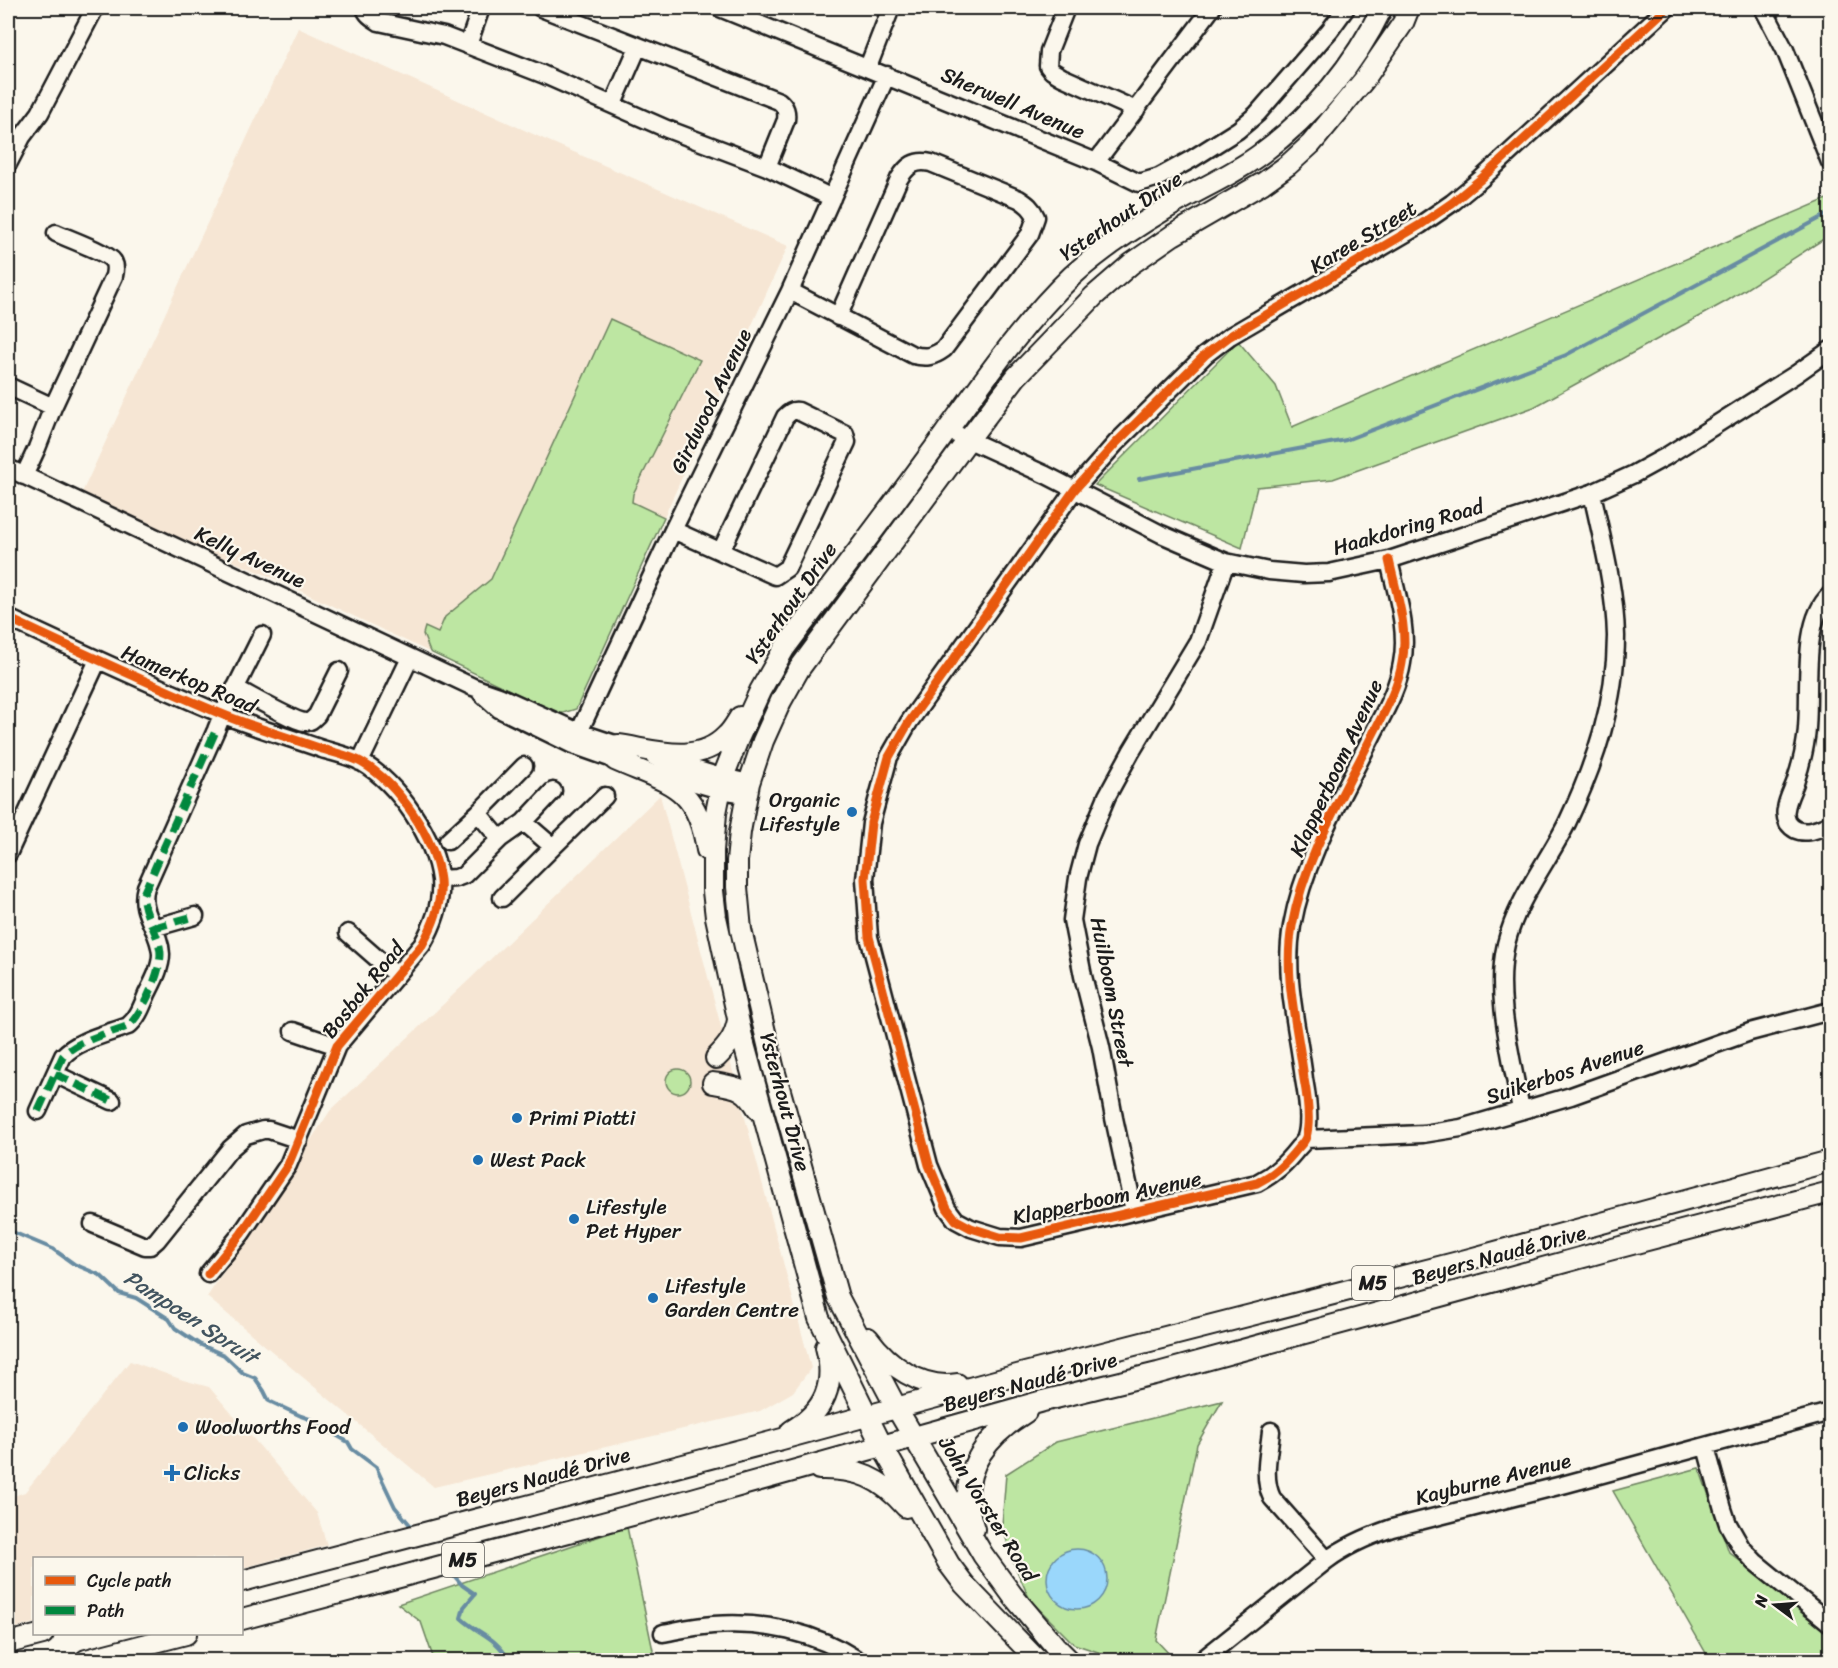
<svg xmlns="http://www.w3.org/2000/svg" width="1838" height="1668" font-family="Sriracha,sans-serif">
<rect width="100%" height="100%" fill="#fbf7ec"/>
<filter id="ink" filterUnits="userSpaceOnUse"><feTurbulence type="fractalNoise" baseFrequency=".0167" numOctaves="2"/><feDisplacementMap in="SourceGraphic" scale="12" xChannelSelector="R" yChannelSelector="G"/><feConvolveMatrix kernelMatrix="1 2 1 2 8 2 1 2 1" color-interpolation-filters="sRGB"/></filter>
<g filter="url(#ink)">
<path fill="#f6e6d4" d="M298 28 544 139 788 246 576 709 560 714 269 576 79 499Z
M660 795 811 1368 793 1392 760 1411 434 1487 207 1297 330 1111 469 980Z
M130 1361 183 1380 209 1387 317 1513 327 1545 242 1568V1558H34V1623L8 1630V1498L25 1492Z"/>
<path fill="#bde6a2" stroke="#6c815f" stroke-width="1.5" d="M1829 198 1830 202V235L1727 301 1534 407 1333 479 1257 487 1242 548 1095 485 1238 341 1276 386 1292 427Z
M610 319 700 360 633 494 632 502 664 517 576 709 560 714 430 652 423 634 425 627 438 633 445 617 491 579Z
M666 1081a12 12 0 1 1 24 0a12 12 0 1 1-24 0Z
M1222 1401 1197 1444 1156 1640 1172 1657 1169 1660H1122L1074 1644 1030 1600 1014 1564 1002 1525 1006 1474 1056 1442Z
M1699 1468 1729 1552 1830 1634V1660H1710L1613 1491Z
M627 1527 655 1660H434L421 1622 398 1604Z"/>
<path fill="#9ad7fb" stroke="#688ca2" stroke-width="1.5" d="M1047 1579a30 30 0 1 1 60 0a30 30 0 1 1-60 0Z"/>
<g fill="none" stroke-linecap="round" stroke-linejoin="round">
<path stroke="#688ca2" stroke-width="4" d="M1139 479 1346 440 1566 355 1830 213
M8 1230 53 1249 74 1264 100 1275 119 1293 136 1298 169 1319 175 1328 199 1344 224 1355 243 1373 255 1378 264 1391 269 1401 301 1416 315 1421 324 1428 348 1442 352 1449 376 1467 395 1507 411 1526
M451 1572 462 1585 475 1594 464 1607 461 1618C480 1635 495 1636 509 1660"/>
<g stroke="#1c1c1c" stroke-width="21">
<path id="minor" d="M365 8C367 15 373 18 379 22L444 36 542 74 667 129 767 167 832 198
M541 8 779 101C786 107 787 112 786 120L767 167
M720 8 1096 162 1139 183 1159 177 1192 159 1238 130 1257 114 1330 30 1346 8
M1066 8 1049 51 1048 66 1052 71 1062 77 1136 110
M1763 8 1785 50 1830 162
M468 45 481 8
M868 67 891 8
M613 104 638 47
M1096 162 1212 8
M8 164 22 137 40 113 95 8
M790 291 913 355C926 358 933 357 944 349L1030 234 1036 217C1032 208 1027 204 1019 199L931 163C915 159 907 166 899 179L838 317
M8 386 53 407
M947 430 1046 475 1161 534 1226 562 1269 571 1304 574 1329 573 1389 560 1592 493 1634 474 1665 457 1796 374 1830 350
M8 468 473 687 499 696 579 732 630 749
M24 476 37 448 53 407 114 276C115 271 116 266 113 261 108 253 67 238 56 233
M673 530 775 576 787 568 847 442 845 434 798 411C792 410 789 413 785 417L721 551
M1389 560C1396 593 1409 629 1402 663 1398 689 1383 714 1371 738 1341 798 1304 859 1292 926 1283 978 1298 1027 1304 1079 1307 1095 1311 1121 1306 1137 1305 1141 1301 1145 1298 1148 1286 1163 1275 1174 1257 1183L1021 1238 1000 1237 971 1228 956 1220 947 1208 929 1165 869 937 865 879 871 823 889 757 909 722 1075 489 1116 443 1205 355 1230 336 1420 225 1452 203 1481 179 1667 8
M1830 595C1799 623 1812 698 1806 738 1804 753 1800 768 1795 783 1792 791 1787 800 1786 809 1785 813 1786 819 1788 823 1799 838 1817 830 1830 824
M8 618C78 651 148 683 219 713 252 727 288 737 322 749 335 753 350 756 361 762 398 783 435 838 440 880 442 903 433 926 422 945L337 1046 288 1165 241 1234 208 1274
M235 688C249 695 293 721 305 722 311 722 313 719 317 715L339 671
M481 693 499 709 573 745 627 764
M573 745 673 530 790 291 887 75
M654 757 714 775 749 783
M360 762 410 658
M658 772 720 790 747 794
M500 839 478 813 524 766
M448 841 478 813
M553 847 605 796
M8 854 98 660
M440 879 456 878 464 875 500 839 524 822 553 791
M502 898 553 847 524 822
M153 928 195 916
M348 933 396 975
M293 1031 337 1046
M55 1074 112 1101
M1521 1110C1512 1058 1494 996 1506 944 1517 899 1547 863 1567 823 1595 764 1616 702 1616 636 1615 588 1602 540 1592 493
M38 1111 63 1056C78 1040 107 1034 128 1026 138 1018 142 1006 147 994 153 982 161 968 161 954 160 929 138 913 146 887L216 730 222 715 262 635
M1306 1139 1423 1134 1461 1128 1571 1096 1750 1032 1830 1011
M1134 1211 1114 1118 1101 1047 1083 976 1072 920 1078 878 1087 844 1107 796 1131 752 1198 641 1226 562
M93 1224 145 1246H150L157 1240 230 1149 246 1135 263 1130H269L299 1140
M1271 1431C1269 1453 1262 1477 1272 1498L1327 1560
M1706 1447 1723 1509 1728 1524 1741 1547 1755 1562 1830 1623
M663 1633C679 1630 696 1626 713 1625 764 1621 815 1632 858 1660
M1202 1660 1327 1560C1347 1545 1369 1536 1392 1528L1566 1484 1830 1412"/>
</g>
<g stroke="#1c1c1c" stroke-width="24">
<path id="major" d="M618 745C654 750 697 766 726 736 732 731 736 723 740 717
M615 760C669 784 697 784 707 850
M716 1058C728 1046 735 1037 738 1020
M713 1083C737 1087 745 1087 758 1109
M868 1338C888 1365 921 1390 957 1384
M791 1431C825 1411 836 1385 826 1347
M819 1469C857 1468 881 1478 906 1507
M974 1529C955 1477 982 1439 1026 1412
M242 1581 771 1442 1021 1374 1466 1260 1830 1161
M242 1619 685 1501 1043 1401 1158 1373 1609 1250 1830 1192
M8 1643 43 1634
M86 1660 186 1634
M1037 1660 964 1584 949 1564 882 1446 819 1318 742 1037 716 917 713 891V851L716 813 723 777 738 739 760 691 784 649C837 578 892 507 944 435 984 380 1023 323 1072 276 1098 252 1134 228 1164 210 1196 190 1232 176 1262 153 1313 115 1355 64 1382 8
M1069 1660 1055 1646 1013 1596 983 1555 896 1407 838 1297 773 1066 741 930 737 887V861L740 832 749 783 763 741 781 701 799 669 968 440 1016 377 1094 296 1131 264 1173 235 1263 183 1288 165 1311 144 1364 80 1403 23 1409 8"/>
</g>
<use href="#minor" stroke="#fbf7ec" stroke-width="16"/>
<use href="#major" stroke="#fbf7ec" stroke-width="20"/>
<path stroke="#00873e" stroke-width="8" stroke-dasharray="15 8" stroke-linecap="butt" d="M153 928 195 916
M55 1074 112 1101
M38 1111 63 1056C78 1040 107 1034 128 1026 142 1015 164 967 160 949 157 930 143 914 143 895L216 730"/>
<g stroke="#fbf7ec" stroke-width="13">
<path id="cycleway" d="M1389 560C1396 593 1409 629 1402 663 1398 689 1383 714 1371 738 1341 798 1304 859 1292 926 1283 978 1298 1027 1304 1079 1307 1095 1311 1121 1306 1137 1305 1141 1301 1145 1298 1148 1286 1163 1275 1174 1257 1183L1021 1238 1000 1237 971 1228 956 1220 947 1208 929 1165 869 937 865 879 871 823 889 757 909 722 1075 489 1116 443 1205 355 1230 336 1420 225 1452 203 1481 179 1667 8
M8 618C78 651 148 683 219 713 252 727 288 737 322 749 335 753 350 756 361 762 398 783 435 838 440 880 442 903 433 926 422 945L337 1046 288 1165 241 1234 208 1274"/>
</g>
<use href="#cycleway" stroke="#e8590c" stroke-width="9"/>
</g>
</g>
<g fill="#1f6fb2" stroke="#fbf7ec" stroke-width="2">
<circle cx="852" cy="812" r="6"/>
<circle cx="517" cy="1118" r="6"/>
<circle cx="478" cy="1160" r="6"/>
<circle cx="574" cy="1219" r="6"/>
<circle cx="653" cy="1298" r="6"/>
<circle cx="183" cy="1427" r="6"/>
<path d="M169 1464h6v6h6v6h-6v6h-6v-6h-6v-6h6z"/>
</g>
<g text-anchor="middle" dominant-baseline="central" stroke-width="4.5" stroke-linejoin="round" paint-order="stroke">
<g fill="#fbf7ec" stroke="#5f5e5a" stroke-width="1.5">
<rect x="1352" y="1266" width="42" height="34" rx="4.5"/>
<rect x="442" y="1543" width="42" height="34" rx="4.5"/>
</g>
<g font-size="20" font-weight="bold" fill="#1c1c1c">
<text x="1373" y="1283">M5</text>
<text x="463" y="1560">M5</text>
</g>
<g font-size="21" fill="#1c1c1c" stroke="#fbf7ec">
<text transform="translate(1013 103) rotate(23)">Sherwell Avenue</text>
<text transform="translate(1121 216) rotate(-34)">Ysterhout Drive</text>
<text transform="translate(1363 237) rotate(-31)">Karee Street</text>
<text transform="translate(711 401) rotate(-64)">Girdwood Avenue</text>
<text transform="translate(1408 527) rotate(-16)">Haakdoring Road</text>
<text transform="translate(250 557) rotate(25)">Kelly Avenue</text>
<text transform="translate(791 603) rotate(-55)">Ysterhout Drive</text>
<text transform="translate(189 679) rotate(23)">Hamerkop Road</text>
<text transform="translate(1336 768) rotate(-65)">Klapperboom Avenue</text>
<text transform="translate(363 990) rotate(-51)">Bosbok Road</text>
<text transform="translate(1112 992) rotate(79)">Huilboom Street</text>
<text transform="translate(1565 1072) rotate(-18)">Suikerbos Avenue</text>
<text transform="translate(785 1102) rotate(75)">Ysterhout Drive</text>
<text transform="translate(1107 1198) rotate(-12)">Klapperboom Avenue</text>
<text transform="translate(1499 1255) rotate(-15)">Beyers Naudé Drive</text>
<text transform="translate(1030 1382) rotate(-15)">Beyers Naudé Drive</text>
<text transform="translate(543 1477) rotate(-15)">Beyers Naudé Drive</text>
<text transform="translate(1493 1479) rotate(-14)">Kayburne Avenue</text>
<text transform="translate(988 1509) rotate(58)">John Vorster Road</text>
</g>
<g font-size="21" fill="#1c1c1c" stroke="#fbf7ec" text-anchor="start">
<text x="840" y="800" text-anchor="end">Organic<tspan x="840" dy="24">Lifestyle</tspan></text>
<text x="529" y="1118">Primi Piatti</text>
<text x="490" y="1160">West Pack</text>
<text x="586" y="1207">Lifestyle<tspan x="586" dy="24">Pet Hyper</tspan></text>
<text x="665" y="1286">Lifestyle<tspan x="665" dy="24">Garden Centre</tspan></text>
<text x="195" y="1427">Woolworths Food</text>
<text x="184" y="1473">Clicks</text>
</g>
<g font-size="22" font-style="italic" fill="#42545f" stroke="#fbf7ec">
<text transform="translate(191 1317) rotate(33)">Pampoen Spruit</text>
</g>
</g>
<rect width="1838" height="1668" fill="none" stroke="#fbf7ec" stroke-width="30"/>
<rect x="15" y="15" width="1808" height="1638" fill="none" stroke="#1c1c1c" stroke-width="2" filter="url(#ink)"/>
<rect x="33" y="1557" width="210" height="78" fill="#fbf7ec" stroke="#a29f99" stroke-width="1.5"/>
<rect x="45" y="1576" width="30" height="9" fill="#e8590c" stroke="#a29f99" stroke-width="1.5"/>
<text x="87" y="1587" font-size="18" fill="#1c1c1c">Cycle path</text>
<rect x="45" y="1606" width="30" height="9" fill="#00873e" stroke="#a29f99" stroke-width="1.5"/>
<text x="87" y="1617" font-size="18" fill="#1c1c1c">Path</text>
<g transform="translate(1775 1605) rotate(286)" stroke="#fbf7ec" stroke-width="4.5" paint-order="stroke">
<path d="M0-4.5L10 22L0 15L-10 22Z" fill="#1c1c1c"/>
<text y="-9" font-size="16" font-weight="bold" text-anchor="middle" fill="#1c1c1c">N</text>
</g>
</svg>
